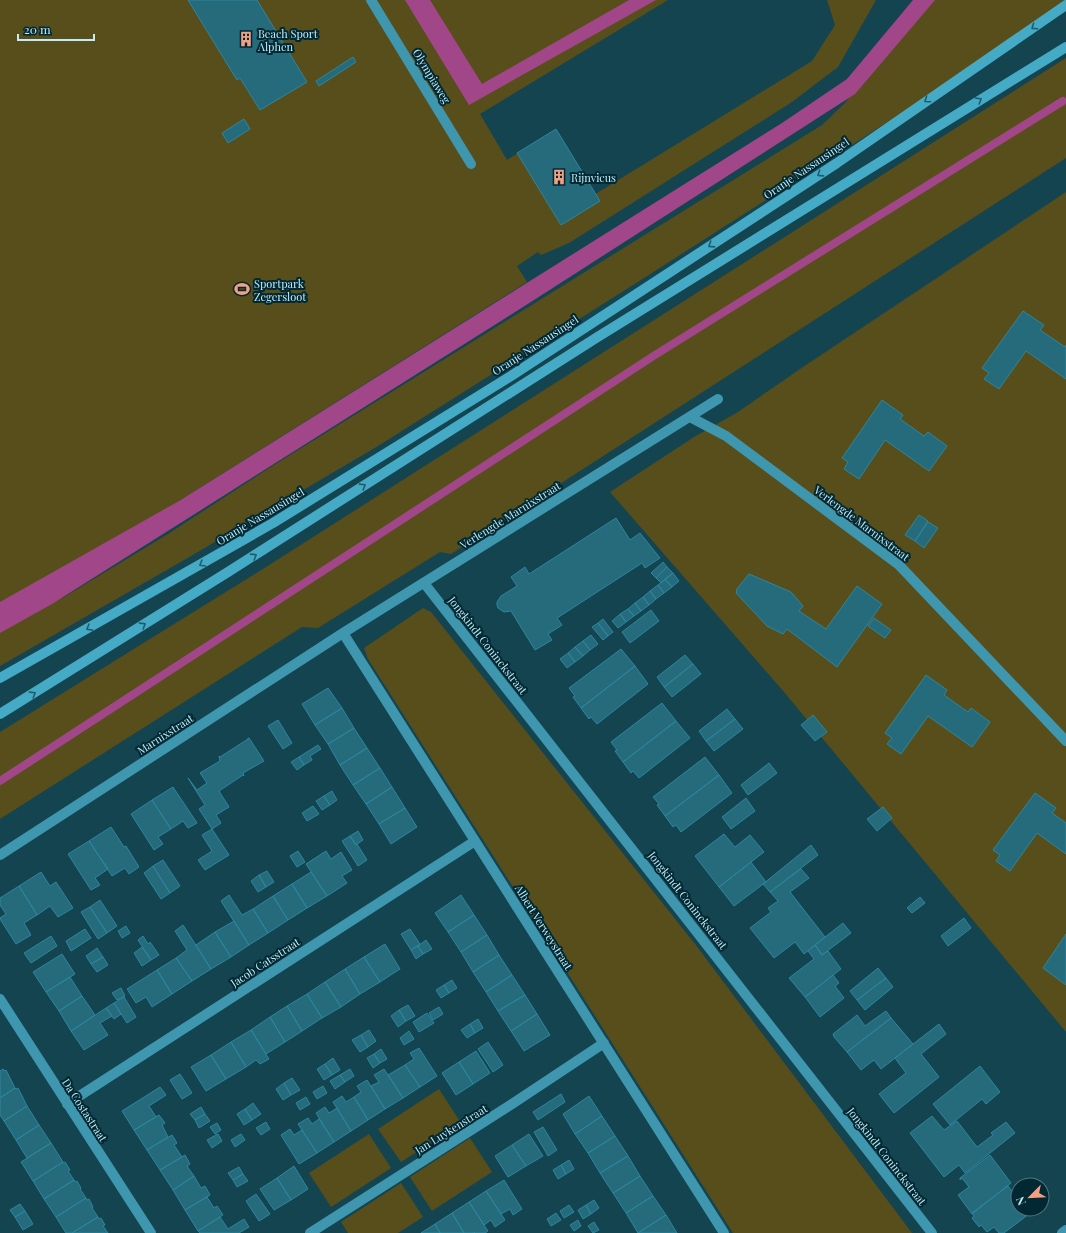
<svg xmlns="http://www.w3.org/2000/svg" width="1066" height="1233" font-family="'Playfair Display',serif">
<rect width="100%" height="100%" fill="#144450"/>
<path fill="#584e1b" d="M0 0H668L480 114 507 160 521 151 558 217 812 61 835 25 827 0H876L838 67 792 102 569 243 541 255 538 252 517 266 527 282 152 518 0 603Z
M919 0H1066V11L911 107 644 278 378 446 191 556 0 666V627L64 597 168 534 274 465 822 125 845 103 892 40Z
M1066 58V158L451 554 440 552 318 628 302 627 0 819V732L266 567Z
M1066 192V1032L784 692 610 492 694 437 738 412 800 369Z
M423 608 431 612 695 944 912 1233H733L368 659 364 648Z
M439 1089 461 1123 401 1162 378 1129Z
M369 1134 391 1168 331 1207 309 1173Z
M470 1138 492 1172 432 1211 410 1177Z
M401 1183 423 1217 398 1233H348L341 1222Z"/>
<path fill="#a2468a" d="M405 0H430L482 84 629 0H656L469 105Z
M913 0H935L855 94 534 300 52 604 0 633V602L179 501 782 123 847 79Z"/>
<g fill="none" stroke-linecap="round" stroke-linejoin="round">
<path stroke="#a2468a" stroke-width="8" d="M0 781 655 355 1063 101"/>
</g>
<path fill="#266b7c" stroke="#2b879f" d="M188 0H257L307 82 260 110 240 78 237 80Z
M353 57 356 62 319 86 316 81Z
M244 119 250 129 228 143 222 133Z
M556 129 600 201 561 225 517 153Z
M1023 311 1044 325 1040 330 1065 347 1066 345V379L1026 351 999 389 984 379 989 373 982 368Z
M882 400 903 415 900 419 924 436 928 432 947 446 929 471 885 440 859 479 844 469 848 462 842 458Z
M919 515 928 521 915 541 905 535Z
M616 518 630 540 640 533 660 558 645 568 642 563 557 618 562 625 548 634 552 640 535 650 511 611 504 612 498 608 497 605V602L501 596 517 586 511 577 525 567 529 574Z
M928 522 938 528 924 548 915 541Z
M663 562 667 567 656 578 651 573Z
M667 567 673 573 661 583 656 578Z
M673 573 679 581 672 587 665 579Z
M749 574 791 592 803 606 799 611 826 629 857 586 882 604 837 667 787 629 783 634 767 626 736 593 737 591 736 590Z
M665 579 672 587 664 593 658 585Z
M658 585 664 593 656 599 650 591Z
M650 591 656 599 649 605 643 597Z
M643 597 649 605 641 611 635 603Z
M635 603 641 611 634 616 628 609Z
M628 609 634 616 626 622 620 614Z
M651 610 659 621 630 643 622 632Z
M620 614 626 622 618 628 612 621Z
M874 618 891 630 885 638 868 626Z
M603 619 613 632 608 636 598 623Z
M598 623 608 636 603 640 592 627Z
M591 635 598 644 590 650 583 641Z
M583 641 590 650 583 656 575 647Z
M575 647 583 656 575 662 568 653Z
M621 649 635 666 581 708 573 697 575 696 569 688Z
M568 653 575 662 567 668 560 659Z
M685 655 693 664 664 687 657 677Z
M693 664 701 674 672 697 664 687Z
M635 666 648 684 597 724 591 717 589 719 581 708Z
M926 675 947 690 944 695 968 712 971 708 990 722 972 747 928 716 901 754 887 744 892 738 885 733Z
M328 688 342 708 315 725 302 704Z
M662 703 676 721 623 762 615 751 617 750 611 742Z
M342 708 354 728 328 744 315 725Z
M727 709 735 719 706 741 699 731Z
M813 715 827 732 815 741 801 725Z
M735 719 743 729 714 751 706 741Z
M278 720 292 743 283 749 268 726Z
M676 721 690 738 639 778 633 771 631 773 623 762Z
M354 728 367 748 340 765 328 744Z
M248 738H249L264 761 243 773 244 776 243 775 219 791 229 807 216 815 221 823 212 829 199 809 205 805 188 778 197 790 207 783 200 773 220 761 219 756 220 757 248 739Z
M318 745 321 749 310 756 312 760 304 765 299 757Z
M367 748 380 768 353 785 340 765Z
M299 757 304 765 297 770 291 762Z
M705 757 719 775 665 816 657 805 659 804 653 797Z
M769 763 777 773 748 795 741 785Z
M380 768 392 787 366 804 353 785Z
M719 775 732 793 681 832 676 825 673 827 665 816Z
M173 787 197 823 188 828 183 821 171 829 152 800Z
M392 787 405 808 379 824 366 804Z
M332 791 337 800 330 805 324 796Z
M1035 793 1056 808 1052 813 1066 823V854L1037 833 1010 871 996 861 1000 855 993 850Z
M324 796 330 805 322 810 316 801Z
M746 798 755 811 731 829 722 817Z
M152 800 171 829 158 837 163 844 154 850 131 814Z
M313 806 319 814 307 821 302 813Z
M883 807 892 818 877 831 867 819Z
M405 808 417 827 391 844 379 824Z
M111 827 124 847 126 846 139 867 129 874 125 868 112 876 89 841Z
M212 829 229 855 205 870 198 860 212 851 202 835Z
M358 831 363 840 356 845 350 836Z
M724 834 735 847 750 835 764 852 719 887 695 856Z
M350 836 356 845 357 844 367 860 358 866 342 841Z
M89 841 108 869 95 878 100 885 91 890 68 854Z
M811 845 818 855 770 892 763 884Z
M298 851 305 862 297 867 290 856Z
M326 851 331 859 341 852 352 870 342 876 347 883 327 896 306 864Z
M163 860 180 886 170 893 153 866Z
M751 862 766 882 734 906 719 887Z
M153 866 170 893 161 899 144 873Z
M801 869 809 878 790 892 825 937 804 954 795 942 774 958 750 928 771 912 768 908 778 901 770 892Z
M267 871 274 882 266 887 259 875Z
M41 872 50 886 56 882 73 908 58 917 50 906 37 915 19 886Z
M311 872 327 896 307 908 292 884Z
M259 875 266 887 258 892 251 881Z
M292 884 307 908 288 920 273 896Z
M19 886 37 915 24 923 31 935 16 944 0 919V918L6 914 0 905V898Z
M229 895 242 915 253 909 268 933 249 945 221 901Z
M461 895 474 915 448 932 435 913Z
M273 896 288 920 268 933 253 909Z
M920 897 925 903 912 913 907 908Z
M100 900 117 926 107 933 90 907Z
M90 907 107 933 98 939 81 912Z
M474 915 487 935 461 952 448 932Z
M964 918 971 928 948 946 941 936Z
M234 921 249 945 231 957 215 932Z
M843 923 851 933 822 955 815 945Z
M183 925 211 969 192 981 176 958 187 950 175 931Z
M126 926 130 933 122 938 118 931Z
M85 929 91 938 71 951 66 941Z
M410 929 420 944 411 950 401 934Z
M215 932 231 957 211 969 196 945Z
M1066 934V985L1043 968Z
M487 935 499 955 473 972 461 952Z
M51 936 57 946 31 963 24 953Z
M143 936 148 944 150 942 159 955 151 960 138 940Z
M426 940 432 949 423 954 418 946Z
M385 944 400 969 380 982 364 957Z
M815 945 822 955 828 951 841 969 805 997 789 978 814 959 808 951Z
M418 946 423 954 416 959 411 950Z
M142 947 151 960 142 966 134 953Z
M97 948 103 957 91 964 86 956Z
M62 954 75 974 46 992 33 972Z
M499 955 512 975 486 992 473 972Z
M103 957 108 965 97 972 91 964Z
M364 957 380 982 360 994 345 969Z
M176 958 192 981 172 994 157 970Z
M878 968 886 978 857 1000 850 991Z
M345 969 360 994 341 1007 325 982Z
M157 970 172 994 152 1007 146 997 136 1003 127 989Z
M512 975 525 995 498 1011 486 992Z
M833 975 839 983 835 986 844 998 820 1017 805 997Z
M70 977 82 996 59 1011 46 992Z
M886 978 893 987 865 1010 857 1000Z
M452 980 457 988 449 993 444 985Z
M325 982 341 1007 322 1018 307 994Z
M444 985 449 993 441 998 436 990Z
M121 988 125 996 117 1000 112 993Z
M307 994 322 1018 302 1031 287 1006Z
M525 995 537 1014 511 1031 498 1011Z
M82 996 95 1015 71 1031 59 1011Z
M124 997 136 1017 127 1023 114 1003Z
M114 1003 121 1014 114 1019 106 1008Z
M408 1005 415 1016 406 1021 399 1010Z
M287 1006 302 1031 285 1042 270 1017Z
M439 1007 443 1014 433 1020 429 1013Z
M106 1008 112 1016 100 1023 108 1035 84 1050 71 1031Z
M399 1010 406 1021 398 1027 391 1016Z
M886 1011 891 1018 847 1052 834 1037 833 1034 857 1015 865 1026Z
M427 1013 434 1023 419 1032 413 1022Z
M537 1014 550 1035 524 1051 511 1031Z
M270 1017 285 1042 266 1054 251 1030Z
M891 1018 913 1044 881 1069 874 1060 861 1070 847 1052Z
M478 1019 483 1028 475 1033 470 1024Z
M470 1024 475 1033 467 1038 461 1030Z
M939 1024 946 1034 921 1054 939 1077 894 1113 879 1094 906 1073 895 1058Z
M251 1030 269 1059 260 1064 256 1060 246 1067 231 1042Z
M369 1030 376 1041 368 1047 361 1035Z
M409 1031 414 1039 404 1045 400 1038Z
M361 1035 368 1047 360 1052 352 1040Z
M231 1042 246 1067 226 1079 211 1055Z
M488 1042 503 1065 493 1072 478 1049Z
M419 1048 437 1076 420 1087 405 1065 414 1059 410 1053Z
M381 1049 387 1059 380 1063 374 1054Z
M476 1051 490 1073 473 1084 459 1062Z
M374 1054 380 1063 373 1068 367 1058Z
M211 1055 226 1079 206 1091 191 1067Z
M333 1058 340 1070 332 1075 325 1064Z
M459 1062 473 1084 456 1095 442 1073Z
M325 1064 332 1075 324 1080 317 1069Z
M405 1065 420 1087 403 1098 388 1075Z
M980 1066 1000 1092 986 1104 982 1099 950 1125 933 1104Z
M3 1069 5 1071 6 1070 15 1088 0 1098V1071Z
M350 1069 354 1076 345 1082 340 1075Z
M384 1069 403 1098 385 1109 371 1086 379 1082 374 1075Z
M180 1074 192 1093 182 1099 170 1080Z
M340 1075 345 1082 335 1089 330 1081Z
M292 1078 300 1090 291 1095 284 1083Z
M367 1080 385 1109 368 1120 354 1097 361 1092 357 1086Z
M284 1083 291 1095 283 1100 276 1089Z
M323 1086 327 1093 317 1099 313 1092Z
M160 1087 166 1095 149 1106 156 1117 134 1130 122 1111Z
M15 1088 16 1089 18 1088 27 1106 4 1121 0 1115V1098Z
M561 1094 565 1102 538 1120 533 1112Z
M342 1096 346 1102 354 1097 368 1120 351 1131 333 1102Z
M589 1096 602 1116 575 1134 563 1114Z
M306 1097 310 1104 300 1110 296 1103Z
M253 1103 261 1114 252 1120 245 1109Z
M27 1106 39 1125 16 1140 4 1121Z
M201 1107 205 1114 195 1120 190 1114Z
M325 1107 329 1113 337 1108 351 1131 334 1142 316 1113Z
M245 1109 252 1120 244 1125 237 1114Z
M205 1114 210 1121 199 1128 195 1120Z
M159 1115 165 1123 162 1125 168 1137 147 1150 134 1130Z
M602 1116 615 1136 588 1153 575 1134Z
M932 1116 944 1130 957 1121 977 1147 993 1135 991 1133 1006 1122 1015 1133 965 1173 959 1165 944 1177 910 1133Z
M308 1118 312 1124 319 1119 334 1142 317 1153 298 1124Z
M266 1122 270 1129 261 1135 256 1128Z
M217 1123 221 1130 215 1134 210 1127Z
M39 1125 51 1143 27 1158 16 1140Z
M543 1127 557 1150 548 1156 534 1132Z
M290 1129 294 1135 302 1130 317 1153 299 1164 281 1135Z
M218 1134 222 1141 212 1148 207 1140Z
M241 1134 245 1140 235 1147 231 1140Z
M529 1134 543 1156 526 1166 512 1145Z
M172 1135 177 1143 174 1145 182 1157 160 1170 147 1150Z
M615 1136 628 1156 600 1173 588 1153Z
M51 1143 63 1162 33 1181 21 1162Z
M512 1145 526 1166 508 1177 495 1156Z
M185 1155 190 1164 187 1166 194 1176 173 1190 160 1170Z
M990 1155 1011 1183 972 1214 958 1195 969 1187 962 1178 960 1180V1178Z
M628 1156 640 1176 613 1193 600 1173Z
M569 1160 574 1169 566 1174 561 1165Z
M63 1162V1163L65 1162 70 1170 68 1171 74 1180 44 1199 33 1181Z
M561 1165 566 1174 558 1179 553 1170Z
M294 1166 308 1189 291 1200 277 1178Z
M239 1167 243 1174 233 1180 228 1173Z
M243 1174 248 1181 237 1187 233 1180Z
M194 1176 201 1188 205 1186 210 1195 185 1210 173 1190Z
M640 1176 653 1196 626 1213 613 1193Z
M277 1178 291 1200 274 1210 260 1189Z
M74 1180 75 1182 77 1181 81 1188 80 1189 86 1198 56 1217 44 1199Z
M504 1180 522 1209 513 1215 510 1209 501 1214 486 1191Z
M1008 1186 1018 1199V1209H1026L1029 1214 1004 1233H999L994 1227 987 1232 981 1225 979 1227 972 1218 974 1216 972 1213Z
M486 1191 505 1220 495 1227 491 1220 484 1225 469 1202Z
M256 1194 270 1214 259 1221 246 1201Z
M653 1196 666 1215 638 1233 626 1213Z
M207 1197 214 1208 217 1206 223 1215 198 1231 185 1210Z
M86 1198 87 1200 89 1199 93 1207 92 1208 98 1217 72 1233H66L56 1217Z
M594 1200 599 1208 591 1214 586 1205Z
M469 1202 488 1231 485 1233H475L474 1232 472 1233H464L452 1213Z
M20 1204 25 1211 15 1217 10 1210Z
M569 1205 574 1212 564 1218 560 1211Z
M586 1205 591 1214 583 1219 578 1210Z
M25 1211 33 1224 23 1230 15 1217Z
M452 1213 464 1233H440L435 1224Z
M556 1213 561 1220 551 1226 547 1219Z
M666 1215 677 1233H638Z
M98 1217 99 1219 101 1218 105 1225 103 1226 108 1233H72Z
M220 1217 228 1229 244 1219 249 1227 239 1233H200L198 1231Z
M578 1220 581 1226 574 1231 570 1225Z
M594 1222 599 1230 593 1233 588 1226Z
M435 1224 440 1233H421Z"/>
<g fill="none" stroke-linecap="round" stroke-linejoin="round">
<path stroke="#3e97af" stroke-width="10" d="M371 0 471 164
M690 417 726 436 899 565 1066 741
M424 583 932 1233
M343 633 724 1233
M0 855 343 633 718 399
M0 999 151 1233
M67 1104 475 841
M310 1233 512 1104 604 1043
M1062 1233 1066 1230"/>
<path stroke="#45aac5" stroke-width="10" d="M0 678 273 523 511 376 837 163 1066 5
M0 714 228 572 596 338 1066 47"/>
</g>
<defs><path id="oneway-chevron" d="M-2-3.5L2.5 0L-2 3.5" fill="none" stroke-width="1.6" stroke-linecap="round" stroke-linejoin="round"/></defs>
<g stroke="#1d5d6d">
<use href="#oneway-chevron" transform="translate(1034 27) rotate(146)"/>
<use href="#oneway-chevron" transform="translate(927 100) rotate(145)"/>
<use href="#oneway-chevron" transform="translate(979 100) rotate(-32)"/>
<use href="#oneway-chevron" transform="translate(820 174) rotate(147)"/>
<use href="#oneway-chevron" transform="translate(711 245) rotate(147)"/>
<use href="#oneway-chevron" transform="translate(363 486) rotate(-32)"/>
<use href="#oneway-chevron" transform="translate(254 556) rotate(-32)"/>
<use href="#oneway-chevron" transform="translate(202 564) rotate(150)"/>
<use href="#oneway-chevron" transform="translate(143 625) rotate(-32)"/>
<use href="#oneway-chevron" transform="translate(89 628) rotate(151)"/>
<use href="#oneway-chevron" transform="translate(33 694) rotate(-32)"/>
</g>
<defs>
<g id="building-bare" transform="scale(1.2)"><path d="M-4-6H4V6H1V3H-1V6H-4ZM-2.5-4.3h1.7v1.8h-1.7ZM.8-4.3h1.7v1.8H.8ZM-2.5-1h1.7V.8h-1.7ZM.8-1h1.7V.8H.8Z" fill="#f39f84" stroke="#022933" stroke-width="2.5" paint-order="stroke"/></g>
<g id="stadium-bare" transform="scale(1.2)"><path d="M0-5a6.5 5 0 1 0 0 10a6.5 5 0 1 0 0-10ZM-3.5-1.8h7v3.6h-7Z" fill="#f39f84" stroke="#022933" stroke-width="2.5" paint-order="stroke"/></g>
</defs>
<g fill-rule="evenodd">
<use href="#building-bare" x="246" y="39"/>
<use href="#building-bare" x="559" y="177"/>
<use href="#stadium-bare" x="242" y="289"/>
</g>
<g text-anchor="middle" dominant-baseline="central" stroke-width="4" stroke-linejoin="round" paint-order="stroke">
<g font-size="11" fill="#c3ebf8" stroke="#022933" text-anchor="start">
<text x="258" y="33">Beach Sport<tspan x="258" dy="13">Alphen</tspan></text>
<text x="571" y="177">Rijnvicus</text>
<text x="254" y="283">Sportpark<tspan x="254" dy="13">Zegersloot</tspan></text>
</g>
<g font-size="11" fill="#c3ebf8" stroke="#022933">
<text transform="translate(432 76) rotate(59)">Olympiaweg</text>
<text transform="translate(806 168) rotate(-34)">Oranje Nassausingel</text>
<text transform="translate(535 345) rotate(-33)">Oranje Nassausingel</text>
<text transform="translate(510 515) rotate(-32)">Verlengde Marnixstraat</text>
<text transform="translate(260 516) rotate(-31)">Oranje Nassausingel</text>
<text transform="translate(862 523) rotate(37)">Verlengde Marnixstraat</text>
<text transform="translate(488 645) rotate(52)">Jongkindt Coninckstraat</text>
<text transform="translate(165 734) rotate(-33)">Marnixstraat</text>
<text transform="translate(688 900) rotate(52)">Jongkindt Coninckstraat</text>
<text transform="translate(544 927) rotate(58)">Albert Verweystraat</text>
<text transform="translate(265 962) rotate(-33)">Jacob Catsstraat</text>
<text transform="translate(85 1110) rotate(57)">Da Costastraat</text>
<text transform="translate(451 1129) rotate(-32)">Jan Luykenstraat</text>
<text transform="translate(887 1156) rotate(52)">Jongkindt Coninckstraat</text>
</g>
</g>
<g transform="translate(1030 1197) rotate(246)"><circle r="19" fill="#022933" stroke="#4f7782"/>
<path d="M0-3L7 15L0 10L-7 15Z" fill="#f39f84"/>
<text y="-6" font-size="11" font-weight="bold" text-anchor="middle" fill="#c3ebf8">N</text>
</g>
<path d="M18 34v6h76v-6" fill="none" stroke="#c3ebf8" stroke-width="2"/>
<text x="24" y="34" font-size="12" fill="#c3ebf8" stroke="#022933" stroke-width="3" paint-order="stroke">20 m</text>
</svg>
